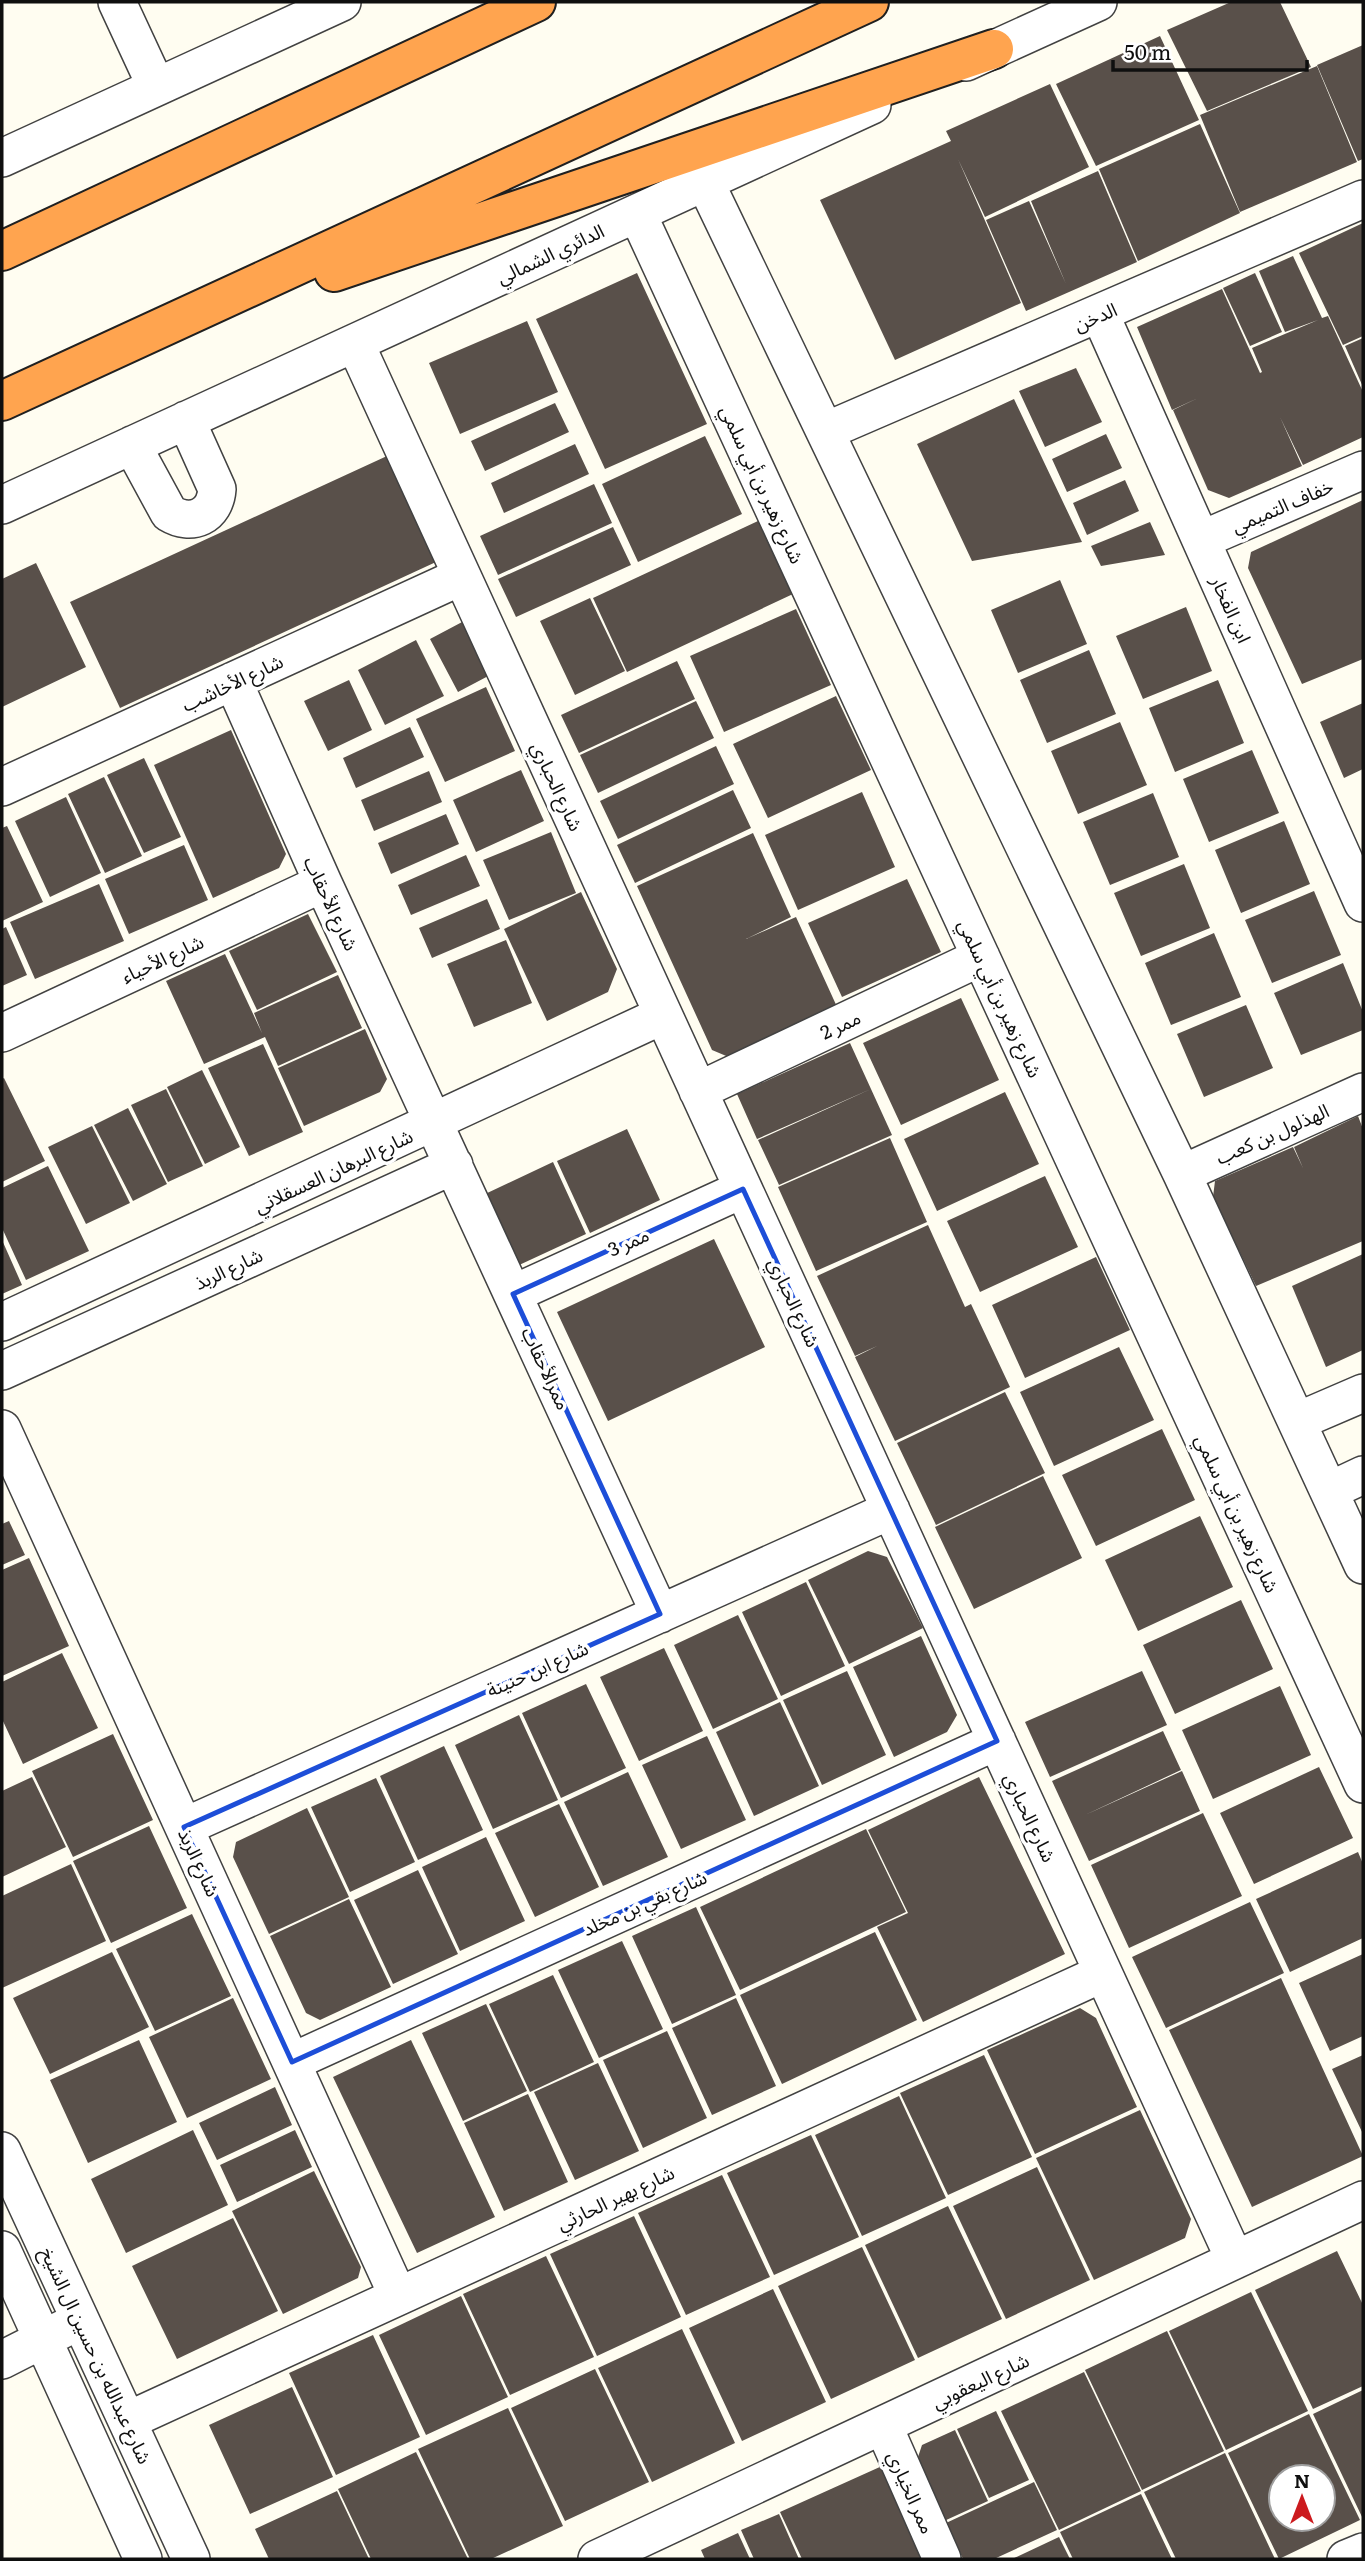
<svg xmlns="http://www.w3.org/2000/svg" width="1365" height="2561" font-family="Literata,'Noto Sans Arabic',serif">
<rect width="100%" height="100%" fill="#fffdf1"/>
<path fill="#59504a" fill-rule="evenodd" d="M1231 2H1280L1311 67 1207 111 1167 30Z
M1160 36 1199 120 1096 166 1056 84Z
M1363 45V159L1358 161 1317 65Z
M1317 66 1357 162 1240 212 1200 115Z
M1050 84 1089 167 985 217 958 159 1021 303 895 360 820 200 951 141 946 131Z
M1200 124 1240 213 1138 261 1099 169Z
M1098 171 1137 262 1026 311 986 220 1029 201 1066 284 1031 201Z
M1363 223V336L1343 345 1299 253Z
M1293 256 1322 318 1328 316 1363 392V437L1303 465 1280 417 1302 466 1229 498 1208 490 1173 410 1198 398 1172 410 1137 327 1222 289 1260 373 1262 372 1252 348 1318 320 1285 332 1259 271Z
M637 273 707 424 605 469 536 319Z
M1255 273 1282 332 1250 346 1223 288Z
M527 321 558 392 460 434 429 363Z
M1363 338V387L1345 346Z
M1076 368 1102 422 1045 447 1019 391Z
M1014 399 1082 542 972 561 917 444Z
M555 403 569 432 485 471 471 441Z
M1106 434 1122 468 1067 492 1052 459Z
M705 436 742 514 638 562 602 484Z
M575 444 589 474 504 513 491 483Z
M387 456 436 562 120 708 70 602Z
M1125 480 1139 511 1087 535 1073 503Z
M594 484 612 523 498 575 480 536Z
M1363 500V659L1302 684 1248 568 1251 552Z
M758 521 793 594 627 672 593 598Z
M1150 522 1165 555 1101 566 1091 546Z
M613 527 631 565 516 617 498 579Z
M36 563 86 667 2 707V579Z
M1060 580 1087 644 1018 673 991 610Z
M590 598 625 671 575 695 540 621Z
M1186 607 1212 671 1143 699 1116 636Z
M796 609 831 685 724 732 690 656Z
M464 621 492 674 458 692 430 639Z
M416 640 444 696 385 725 358 670Z
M1089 650 1116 714 1047 743 1020 680Z
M677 661 695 699 579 753 561 715Z
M349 680 372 730 328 751 304 701Z
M1218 680 1244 743 1175 772 1149 708Z
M486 687 515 751 445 782 416 719Z
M836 696 871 770 768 818 733 744Z
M696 701 714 738 598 793 580 755Z
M1363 703V769L1344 778 1320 722Z
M1120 722 1147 785 1078 814 1051 751Z
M410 727 424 757 356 788 343 758Z
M231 730 286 854 279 868 213 898 154 765Z
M716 746 734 784 618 839 600 801Z
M1252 750 1279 813 1209 842 1183 779Z
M144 758 181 837 144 853 107 775Z
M521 770 544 821 476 852 453 800Z
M429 771 442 802 374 831 361 800Z
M104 777 142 856 105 873 68 794Z
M733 790 751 828 635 883 617 845Z
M862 792 895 867 798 910 765 835Z
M1153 793 1179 857 1110 885 1083 822Z
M66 797 101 873 50 897 15 821Z
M446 814 459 844 391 874 378 843Z
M1284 821 1310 884 1241 913 1215 850Z
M7 826 43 902 2 921V828Z
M551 832 576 893 509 920 483 860Z
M753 833 791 917 746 939 796 917 838 1009 731 1058 712 1050 637 886Z
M184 845 208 900 129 934 105 879Z
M466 855 480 886 411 915 398 885Z
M1184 864 1210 928 1141 956 1114 893Z
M907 879 941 952 842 997 808 923Z
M99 884 124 941 35 979 10 922Z
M1314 891 1341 955 1272 983 1245 920Z
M581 892 617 969 608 992 547 1021 504 929Z
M487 899 500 929 432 958 419 928Z
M308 914 337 972 257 1010 229 951Z
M6 927 27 975 2 986V929Z
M1214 933 1241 997 1171 1025 1145 963Z
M506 940 532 1003 474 1027 447 964Z
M225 954 262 1033 254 1013 338 975 362 1028 278 1066 265 1037 204 1064 166 981Z
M1343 963 1363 1012V1030L1301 1055 1274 993Z
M961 998 999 1080 901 1125 863 1043Z
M1246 1005 1273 1068 1204 1097 1177 1034Z
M365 1029 387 1079 380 1092 304 1126 278 1068Z
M850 1043 871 1089 757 1139 737 1094Z
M263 1044 303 1132 249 1156 208 1068Z
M202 1070 240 1147 205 1164 167 1087Z
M4 1078 45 1161 2 1182V1079Z
M166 1089 203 1166 168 1182 131 1105Z
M871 1089 892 1135 779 1185 758 1140Z
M1005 1092 1039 1164 937 1211 904 1139Z
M128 1108 167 1184 133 1201 94 1125Z
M1358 1116 1363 1129V1241L1256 1286 1213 1197 1215 1181 1293 1147 1303 1168 1294 1147Z
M92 1126 130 1203 86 1224 48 1147Z
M627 1129 660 1200 590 1233 557 1161Z
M890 1138 927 1222 816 1271 778 1187Z
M553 1162 586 1234 517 1266 483 1195Z
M48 1166 89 1251 26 1280 2 1228V1188Z
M1045 1176 1078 1247 980 1292 947 1221Z
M928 1225 965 1307 971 1304 1010 1387 895 1441 855 1357 877 1346 855 1356 817 1276Z
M714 1239 765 1347 608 1421 557 1312Z
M2 1240 22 1285 2 1294Z
M1363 1254V1350L1326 1367 1292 1286Z
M1096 1257 1130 1330 1025 1378 992 1305Z
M1119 1347 1154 1420 1054 1466 1020 1392Z
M1005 1392 1045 1473 936 1525 897 1443Z
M1162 1429 1195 1500 1096 1546 1062 1475Z
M1043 1476 1082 1558 974 1609 935 1527Z
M1200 1516 1233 1587 1138 1631 1105 1560Z
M9 1521 25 1555 2 1565V1524Z
M868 1551 887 1557 923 1628 849 1664 808 1580Z
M29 1558 69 1646 2 1676V1570Z
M806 1582 845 1666 781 1696 742 1612Z
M1241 1600 1273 1669 1175 1714 1143 1645Z
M738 1615 778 1699 713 1729 674 1645Z
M921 1636 957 1715 947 1732 894 1757 853 1667Z
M664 1648 703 1731 639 1761 600 1677Z
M62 1653 98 1728 23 1764 2 1719V1682Z
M847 1671 886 1755 822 1785 783 1700Z
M1142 1671 1167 1725 1050 1777 1025 1722Z
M586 1684 626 1768 561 1798 522 1713Z
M1280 1686 1311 1755 1213 1799 1182 1730Z
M780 1702 819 1786 754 1816 716 1732Z
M519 1715 558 1800 493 1829 455 1745Z
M1163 1731 1181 1770 1085 1815 1182 1771 1200 1811 1089 1861 1052 1781Z
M113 1734 153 1820 73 1857 32 1771Z
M707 1736 746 1820 681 1849 642 1765Z
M444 1746 483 1830 418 1860 380 1776Z
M1319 1767 1353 1838 1254 1884 1220 1813Z
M628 1772 668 1857 603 1886 564 1802Z
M32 1777 66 1847 2 1877V1791Z
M979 1777 1065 1954 923 2022 877 1927 908 1913 868 1830Z
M376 1778 415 1862 350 1892 311 1807Z
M559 1804 599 1887 535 1917 495 1833Z
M307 1808 349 1897 269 1934 233 1857 236 1842Z
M1203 1813 1242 1896 1129 1948 1091 1865Z
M149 1826 187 1908 111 1943 73 1861Z
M866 1829 906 1912 740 1990 700 1907Z
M486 1837 525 1921 460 1951 422 1867Z
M1358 1852 1363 1864V1938L1290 1972 1256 1899Z
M71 1864 106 1941 2 1988V1896Z
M418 1870 458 1954 393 1984 354 1900Z
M349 1899 391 1987 320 2020 306 2013 270 1936Z
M1250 1902 1284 1973 1166 2028 1132 1957Z
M696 1907 736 1995 672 2024 632 1936Z
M192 1914 231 1996 155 2031 116 1949Z
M875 1932 917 2020 782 2084 740 1995Z
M622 1941 663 2029 599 2058 558 1970Z
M112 1952 149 2027 50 2074 13 1998Z
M1363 1954V2036L1330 2051 1299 1983Z
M553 1975 594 2062 530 2092 489 2004Z
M1281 1978 1363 2156 1252 2207 1169 2030Z
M233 1998 271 2079 187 2118 149 2037Z
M736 1998 776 2086 712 2115 672 2028Z
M486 2004 527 2091 463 2121 422 2033Z
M1080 2008 1096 2018 1137 2107 1035 2154 987 2050Z
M667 2031 707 2118 643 2148 603 2060Z
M139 2040 177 2122 88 2163 50 2080Z
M411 2040 495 2217 417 2253 333 2077Z
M984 2055 1032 2157 948 2195 900 2093Z
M1363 2055V2134L1332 2069Z
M598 2063 639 2151 575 2180 534 2092Z
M275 2087 292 2125 217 2160 199 2123Z
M528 2094 568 2182 504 2211 464 2123Z
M899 2096 946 2198 862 2236 815 2135Z
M1140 2110 1191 2219 1185 2238 1094 2280 1036 2158Z
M193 2130 228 2205 126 2253 91 2179Z
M295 2130 312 2167 237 2202 220 2165Z
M811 2135 859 2237 774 2275 727 2173Z
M1037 2167 1090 2280 1006 2319 953 2206Z
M314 2171 361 2267 358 2278 283 2314 232 2211Z
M722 2175 770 2277 686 2315 638 2213Z
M948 2206 1002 2319 918 2358 865 2245Z
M634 2216 681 2317 597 2356 550 2254Z
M233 2218 278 2311 177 2359 132 2266Z
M862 2247 915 2360 831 2399 778 2286Z
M1337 2251 1363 2305V2386L1313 2409 1255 2290Z
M546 2256 594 2357 510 2395 463 2294Z
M773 2289 826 2402 742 2441 689 2328Z
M1251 2292 1308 2411 1226 2450 1169 2331Z
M461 2296 508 2397 426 2435 379 2335Z
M682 2329 735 2443 652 2482 598 2368Z
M1167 2331 1224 2451 1142 2490 1085 2370Z
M373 2335 420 2437 336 2475 289 2373Z
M595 2369 649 2482 565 2521 511 2408Z
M1084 2372 1141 2491 1059 2530 1001 2411Z
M292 2387 333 2477 250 2514 209 2425Z
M1363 2390V2519L1313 2414Z
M508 2408 563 2526 491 2559H470L418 2449Z
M996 2411 1029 2480 989 2498 957 2429Z
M1309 2414 1360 2520 1279 2559 1228 2453ZM1281 2477H1323V2519H1281Z
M955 2430 988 2501 944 2521 917 2460 922 2445Z
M416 2452 468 2559H371L338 2489Z
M1225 2453 1275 2559H1176L1144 2492Z
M882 2466 924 2559H802L780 2512Z
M1034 2482 1057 2530 994 2559H963L946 2523Z
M337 2491 369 2559H269L255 2529Z
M1141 2494 1172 2559H1073L1060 2532Z
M779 2514 799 2559H754L741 2530Z
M738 2533 750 2559H705L701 2550Z
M1059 2537 1070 2559H1012Z"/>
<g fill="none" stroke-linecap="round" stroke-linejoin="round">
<g stroke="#424242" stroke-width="40">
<path id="minor" d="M117 2 156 86
M966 62 1098 2
M2 158 342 2
M705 182 1182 1174 1363 1565
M637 213 1363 1784
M1100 314 1363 903
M355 343 1235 2260
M826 431 1363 199
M132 445 169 513C192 527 215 516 217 489L186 420
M2 505 872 105
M1201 540 1363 470
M233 681 323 883 660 1614
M2 787 462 576
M2 1033 323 883
M698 1091 981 957
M1182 1174 1363 1092
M513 1294 743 1189
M2 1322 663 1015
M2 1371 454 1165
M1298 1421 1363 1393
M2 1429 398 2296
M1329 1491 1363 1475
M184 1827 891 1510
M292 2062 997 1741
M2 2151 191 2559
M2 2250 143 2559
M2 2360 63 2329
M127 2421 1103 1973
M883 2425 942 2559
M597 2559 1363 2200
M1346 2559 1363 2552"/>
</g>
<g stroke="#202020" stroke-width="42">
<path id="highway" d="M2 251 536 2
M334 272 994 49
M2 401 869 2"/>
</g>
<use href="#minor" stroke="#fff" stroke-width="37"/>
<use href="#highway" stroke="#ffa44f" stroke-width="38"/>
</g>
<path fill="none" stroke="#1d4ed8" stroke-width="5" stroke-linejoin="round" d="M743 1189 997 1741 292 2062 184 1827 660 1614 513 1294Z"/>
<g text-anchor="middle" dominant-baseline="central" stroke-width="7" stroke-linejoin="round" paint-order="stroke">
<g font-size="19" fill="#0f0f0f" stroke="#fff">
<text transform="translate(550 253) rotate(-25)">الدائري الشمالي</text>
<text transform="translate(1095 316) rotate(-23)">الدخن</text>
<text transform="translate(763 484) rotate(65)">شارع زهير بن أبي سلمي</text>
<text transform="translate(1282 505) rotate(-23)">خفاف التميمي</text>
<text transform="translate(1232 609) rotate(66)">ابن الفخار</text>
<text transform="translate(232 682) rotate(-25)">شارع الأخاشب</text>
<text transform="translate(558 786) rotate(65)">شارع الحباري</text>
<text transform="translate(332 903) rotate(65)">شارع الأحقاب</text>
<text transform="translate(162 958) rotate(-25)">شارع الأحياء</text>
<text transform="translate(1001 998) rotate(65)">شارع زهير بن أبي سلمي</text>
<text transform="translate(840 1024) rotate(-25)">ممر 2</text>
<text transform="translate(1272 1133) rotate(-24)">الهذلول بن كعب</text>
<text transform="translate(333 1170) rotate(-25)">شارع البرهان العسقلاني</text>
<text transform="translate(628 1241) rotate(-24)">ممر 3</text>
<text transform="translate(228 1268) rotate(-25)">شارع الربذ</text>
<text transform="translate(795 1302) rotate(65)">شارع الحباري</text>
<text transform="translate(547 1368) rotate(65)">ممرالأحقاب</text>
<text transform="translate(1238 1513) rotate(65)">شارع زهير بن أبي سلمي</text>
<text transform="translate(537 1668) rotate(-24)">شارع ابن حنينة</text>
<text transform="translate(1031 1817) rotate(65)">شارع الحباري</text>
<text transform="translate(200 1862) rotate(65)">شارع الربذ</text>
<text transform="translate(644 1902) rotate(-24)">شارع بقي بن مخلد</text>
<text transform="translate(615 2197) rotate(-25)">شارع بهير الحارثي</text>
<text transform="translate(97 2355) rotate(65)">شارع عبدالله بن حسين ال الشيخ</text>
<text transform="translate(980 2380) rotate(-25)">شارع اليعقوبي</text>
<text transform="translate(912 2492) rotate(66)">ممر الخياري</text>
</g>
</g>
<rect width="1365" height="2561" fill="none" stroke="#0f0f0f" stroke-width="7"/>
<g transform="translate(1302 2498)"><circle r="33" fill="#ffffff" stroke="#9f9f9f" stroke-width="2"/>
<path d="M0-5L12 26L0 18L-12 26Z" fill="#cc1a1e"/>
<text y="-10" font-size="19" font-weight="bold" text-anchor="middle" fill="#0f0f0f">N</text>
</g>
<path d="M1113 60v10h194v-10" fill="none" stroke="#0f0f0f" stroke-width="3.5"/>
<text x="1124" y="60" font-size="21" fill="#0f0f0f" stroke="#ffffff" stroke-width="5" paint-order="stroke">50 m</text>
</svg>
